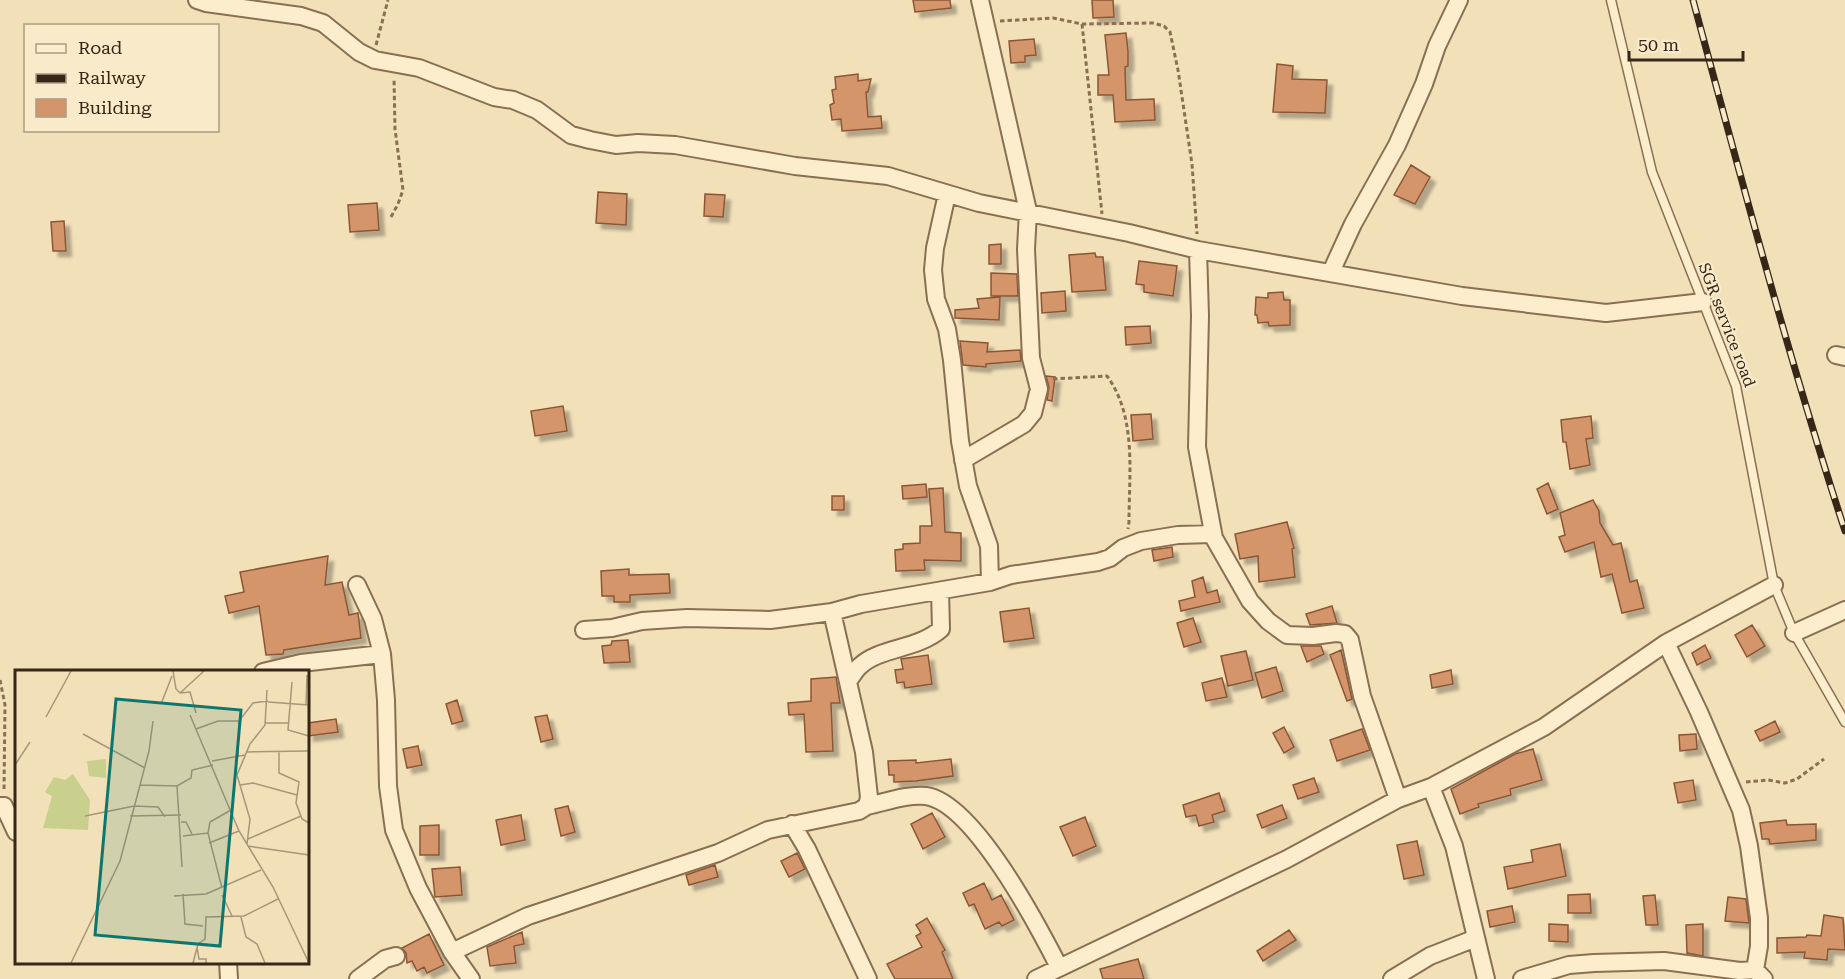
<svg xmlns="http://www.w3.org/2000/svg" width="1845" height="979" font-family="'Roboto Serif',serif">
<defs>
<filter id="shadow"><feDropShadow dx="5.5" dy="5.5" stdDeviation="1.5" flood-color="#0004"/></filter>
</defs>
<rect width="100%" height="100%" fill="#f2e0b9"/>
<path fill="#d4956b" stroke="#8b5736" stroke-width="1.5" filter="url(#shadow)" d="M913 0H950L951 8 915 12Z
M1092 0H1113L1114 17 1093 18Z
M1126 33 1128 51V66L1125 67 1126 100 1154 99 1155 120 1115 122 1113 95H1098V75H1109L1105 35Z
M1034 39 1036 55 1025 56V62L1011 63 1009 41Z
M1277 64 1293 66 1292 79 1327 80 1325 113 1273 112Z
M858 74V81L871 79 868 92H866L868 117 881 116 882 128 842 131 841 119 832 120 830 105 834 103 832 90 836 89 835 77Z
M1411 165 1430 177 1415 204 1394 195Z
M598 192 627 194 626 225 596 223Z
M705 194 725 195 723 217 704 216Z
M377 203 379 230 350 232 348 205Z
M64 221 66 251H53L51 222Z
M1001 244V264H989V245Z
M1095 253 1096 257H1103L1106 290 1072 292 1069 255Z
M1139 261 1177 266 1173 296 1144 292V285L1136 284Z
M991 273 1017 274 1018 296H991Z
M1065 291 1066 311 1042 313 1041 293Z
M1283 292 1284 300H1290V325L1269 326 1268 322 1258 323 1257 315H1255L1256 297 1268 298V293Z
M1000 297 999 320 955 318V310L979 308 977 299Z
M1150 326 1151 343 1126 345 1125 327Z
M960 341 988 343 987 352 1020 350 1021 361 986 364V367L963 365Z
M1046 376 1055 377 1052 401 1047 400 1049 387Z
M563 406 567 431 535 436 531 411Z
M1151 414 1153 439 1133 441 1131 415Z
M1591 416 1593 438 1586 439 1590 465 1570 469 1566 442H1563L1561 420Z
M1548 483 1558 509 1547 514 1537 489Z
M926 484 927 497 903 499 902 486Z
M943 488 945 532 961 533V561L924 560 925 570 896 571 895 550 903 549V544L920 543V526H932L929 489Z
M832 496H844V510H832Z
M1593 500 1599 511 1600 523 1613 545 1621 543 1630 582 1637 580 1644 608 1622 613 1612 574 1601 577 1594 542 1565 552 1559 537 1565 535 1560 513Z
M1287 522 1294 548 1292 549 1295 577 1259 582 1258 556 1240 559 1235 534Z
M1172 547 1173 557 1154 561 1152 550Z
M328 556 325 585 342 582 349 615 358 613 361 638 284 650 283 654 266 655 259 606 229 613 225 596 244 592 240 572Z
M629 569V575L669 574 670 593 630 595V602H614V596H602L601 571Z
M1203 577 1207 593 1217 590 1220 602 1181 611 1179 601 1195 597 1192 581Z
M1332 606 1337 623 1310 625 1306 614Z
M1029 608 1034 638 1004 642 1000 612Z
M1193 618 1201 642 1184 647 1177 623Z
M1752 625 1765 646 1747 657 1735 635Z
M628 640 630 662 604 663 602 646 611 645 612 641Z
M1705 645 1711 658 1697 665 1692 653Z
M1301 646H1321L1324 654 1307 662Z
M1341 650 1352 699 1347 701 1330 655Z
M1246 651 1253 680 1228 686 1221 656Z
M928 655 932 684 905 688 904 682 897 683 895 670 903 669 901 659Z
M1276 667 1283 691 1262 698 1255 673Z
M1451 670 1453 684 1432 688 1430 675Z
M836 677 840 703H831L833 751 806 752 804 714 789 715 788 703 811 701V679Z
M1222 678 1227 697 1206 701 1202 683Z
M457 700 463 721 452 724 446 704Z
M547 715 553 739 541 742 535 717Z
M336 719 338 732 308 736V723Z
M1775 721 1780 732 1760 741 1755 731Z
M1284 727 1294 747 1284 753 1273 733Z
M1362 729 1370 750 1337 761 1330 740Z
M1696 734 1697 749 1680 751 1679 735Z
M418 746 422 765 407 768 403 749Z
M1533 749 1542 780 1510 789 1511 795 1478 804 1479 807 1460 814 1451 789 1515 754Z
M951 759 953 776 916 781 894 782V775H889L888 761 916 760V763Z
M1314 778 1319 792 1298 799 1293 785Z
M1693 780 1696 800 1678 803 1674 783Z
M1219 793 1225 811 1212 815 1214 822 1199 826 1196 815 1186 817 1183 805Z
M1282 805 1287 818 1262 828 1257 815Z
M568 806 575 832 561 836 555 809Z
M932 813 945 837 923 849 911 824Z
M521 815 525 840 501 845 496 820Z
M1085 817 1096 846 1073 856 1060 827Z
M1786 820 1787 825 1816 824V840L1770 844 1769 839H1762L1760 823Z
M439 825V855H420V826Z
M1417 841 1424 875 1404 879 1397 845Z
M1560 844 1566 876 1508 889 1504 867 1533 862 1531 850Z
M797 853 805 869 789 877 781 861Z
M715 865 718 877 689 885 686 875Z
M460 867 462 895 435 897 432 869Z
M984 883 992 900 1001 895 1014 920 1002 926 999 922 985 929 974 904 969 906 963 893Z
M1590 894 1591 913H1568V895Z
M1655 895 1658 925H1646L1643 896Z
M1728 897 1746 899 1749 923 1725 921Z
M1512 906 1515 922 1490 927 1487 911Z
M1824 915 1843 918 1845 950 1828 949 1827 960 1804 958 1805 952 1777 953V938L1806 937 1807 935 1821 936Z
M927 918 945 950 942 952 953 979H895L887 964 922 947 916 936 921 933 916 925Z
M1549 924 1568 925V942L1549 941Z
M1703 924V956L1687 953 1686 925Z
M1289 930 1296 940 1263 961 1257 951Z
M522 932 524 944 514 946 516 963 490 966 487 947Z
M429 934 444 965 427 973 424 967 417 971 412 961 407 963 406 953 402 948Z
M1138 959 1144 979H1103L1100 969Z"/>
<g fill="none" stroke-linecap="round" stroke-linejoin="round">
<g stroke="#8a6f52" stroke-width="11">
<path id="service" d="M1611 0 1652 172 1736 386 1774 585 1794 633 1845 722"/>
</g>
<g stroke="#8a6f52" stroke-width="20">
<path id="minor" d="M197 0 206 3 301 16 323 23 359 52 375 60 419 68 494 97 513 100 537 110 571 135 590 140 616 145 638 143 675 145 795 166 888 176 979 203 1129 233 1198 250 1462 296 1606 313 1703 302
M947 194 935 248 933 270 936 299 947 329 952 360 960 441 968 486 989 546 990 582
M1198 250 1200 316 1197 447 1214 538 1250 601 1268 621 1287 635 1313 636 1336 633 1345 634 1350 640 1362 696 1398 799
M1331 272 1353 224 1397 145 1424 84 1437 46 1459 0
M1836 355 1845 357
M963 460 1024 424 1033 413 1039 389 1031 358 1026 249 1028 211 980 0
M357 585 373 619 382 654 386 700 388 786 394 830 418 888 452 952 471 979
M584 630 612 628 642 621 687 618 770 620 832 612 861 604 990 582 1011 575 1098 562 1110 558 1123 548 1141 541 1178 535 1212 534
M1794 633 1845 610
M1666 643 1699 712 1741 810 1749 846 1759 918V946L1755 970
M263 672 301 663 382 654
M848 681C852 677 855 670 860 666 880 647 917 650 941 629L940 591
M1431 787 1454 846 1486 979
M0 806H4L16 832
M867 806C886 802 907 794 926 796 974 803 1038 926 1059 967
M792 824 807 849 868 979
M452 952 528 916 718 853 768 830 859 811 867 806 869 797 864 752 832 612
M228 962 229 979
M358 979 385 959 396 956
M1036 979 1287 859 1398 799 1431 787 1544 727 1666 643 1774 585
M1392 979 1430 956 1476 938
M1522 979 1569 965 1594 963 1664 961 1740 971 1755 970 1764 979"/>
</g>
<path stroke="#8a6f52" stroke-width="3" stroke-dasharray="4.5 3" stroke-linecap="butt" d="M1000 21 1053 18 1082 24 1153 23 1164 26 1170 32 1178 70 1192 164 1197 234
M1082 24 1102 214
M376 45 388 0
M391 217 398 204 403 190 395 129 394 78
M1053 379 1107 376C1137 417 1129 473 1129 522L1128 529
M0 680 5 705 4 792
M1746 782 1768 780 1785 783 1797 779 1824 759"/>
<use href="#service" stroke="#fcedcd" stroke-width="8"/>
<use href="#minor" stroke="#fcedcd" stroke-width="16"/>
<g stroke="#372719" stroke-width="7">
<path id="rail" d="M1693 0C1741 178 1788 356 1845 531"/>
</g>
<use href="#rail" stroke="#f9eac9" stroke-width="4.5" stroke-dasharray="14" stroke-linecap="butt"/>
</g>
<g text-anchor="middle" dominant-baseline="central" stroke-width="4.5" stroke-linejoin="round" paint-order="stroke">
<g font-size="16" fill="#372719" stroke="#f9eac9">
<text transform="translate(1727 325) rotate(69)">SGR service road</text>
</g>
</g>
<g transform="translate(15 670)">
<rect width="294" height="294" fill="#f2e0b9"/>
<path d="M91 89V108L74 106 72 91ZM58 104 75 130 73 160 28 158 37 126 30 122 39 107 50 110Z" fill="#c9d08d"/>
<path fill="none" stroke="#a79679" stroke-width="1.5" d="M158 1 161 19 165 23 175 22 181 43M277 12 273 60 294 66M165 23 189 1M253 32 294 35M146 34 157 6M291 35 292 5M175 45 224 161 258 217 294 293M31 47 56 1M250 53H273M181 59 203 51H224M68 64 130 98M264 81V103L284 112 281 133 287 149 294 153M231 82 294 81M223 86 224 51 238 33 253 31M197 91 230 85M0 95 15 72M125 115 162 116 176 108 177 100 198 95M225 115 238 113 282 125M162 116 167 197M70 146 119 136 143 137 150 147M115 146 166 145M166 152H171L177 164M193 163 195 152 216 140M168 166 193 163 207 218M233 169 286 146M194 173 224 161M232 174 235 149 222 105 235 74 250 55 252 20M233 176 294 185M168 224 170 254 188 256M207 225 217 246M159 226 191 224 246 200M226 247 231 267 242 274 250 293M182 277 184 289H191V293M56 293 105 191 134 81 138 51M178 293 183 274 190 269 191 247 229 246 263 229"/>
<path fill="#0f766e" fill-opacity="0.15" stroke="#0f766e" stroke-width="3" d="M101 29 226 40 205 276 80 265Z"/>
<rect width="294" height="294" fill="none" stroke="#372719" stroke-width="3"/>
</g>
<rect x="24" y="24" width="195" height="108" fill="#f9eac9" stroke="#ab9c83" stroke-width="1.5"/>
<rect x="36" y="44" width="30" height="9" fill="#fcedcd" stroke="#ab9c83" stroke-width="1.5"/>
<text x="78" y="54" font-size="18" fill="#372719">Road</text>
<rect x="36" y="74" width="30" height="9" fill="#372719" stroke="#ab9c83" stroke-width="1.5"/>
<text x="78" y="84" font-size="18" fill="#372719">Railway</text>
<rect x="36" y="99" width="30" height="18" fill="#d4956b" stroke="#ab9c83" stroke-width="1.5"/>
<text x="78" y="114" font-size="18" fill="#372719">Building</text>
<path d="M1629 51v9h114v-9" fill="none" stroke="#372719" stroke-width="3"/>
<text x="1638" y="51" font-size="18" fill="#372719" stroke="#f9eac9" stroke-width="4.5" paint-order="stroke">50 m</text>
</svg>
